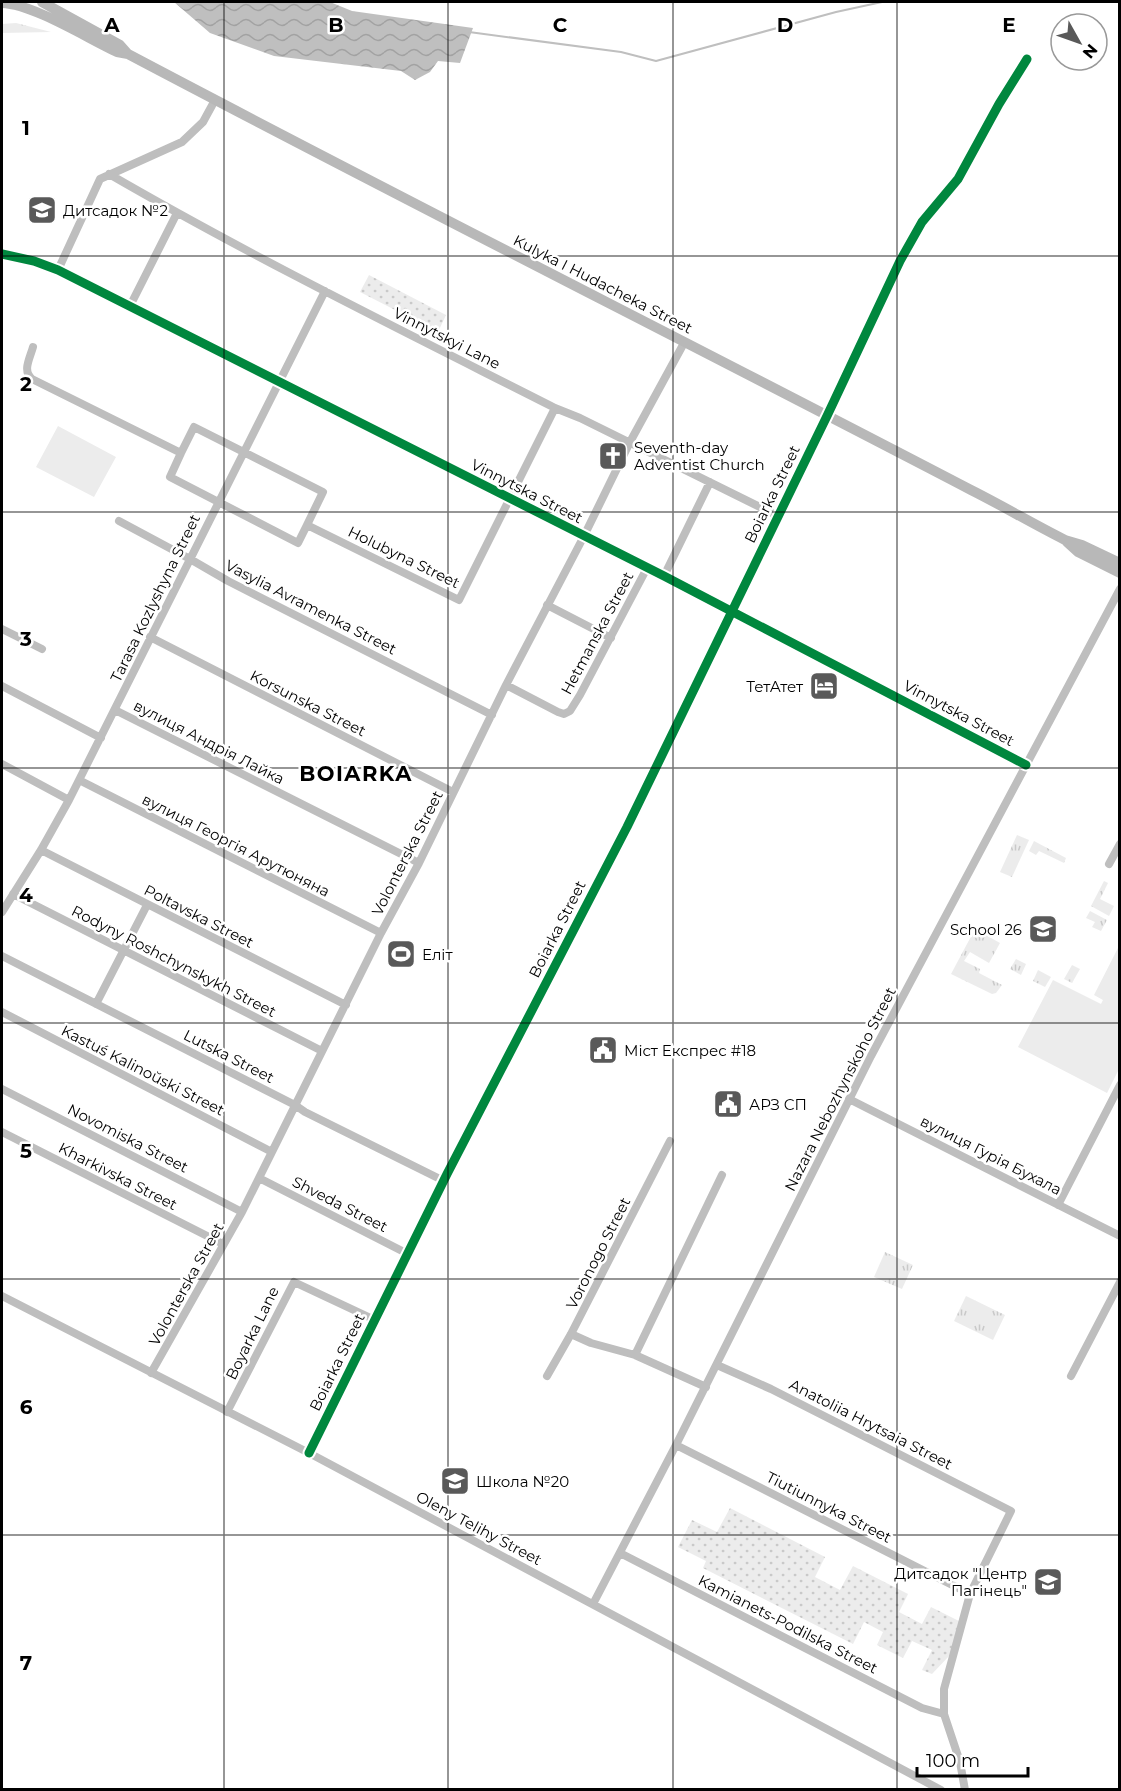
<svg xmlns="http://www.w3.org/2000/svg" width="1121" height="1791" font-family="Montserrat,sans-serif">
<defs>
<pattern id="grass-tufts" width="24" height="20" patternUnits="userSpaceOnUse" patternTransform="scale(1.5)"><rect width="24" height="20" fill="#ececec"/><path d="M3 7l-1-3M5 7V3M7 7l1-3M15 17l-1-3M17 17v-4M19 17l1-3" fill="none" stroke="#c9c9c9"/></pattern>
<pattern id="park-dots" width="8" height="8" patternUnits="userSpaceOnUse" patternTransform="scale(1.5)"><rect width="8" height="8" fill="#ececec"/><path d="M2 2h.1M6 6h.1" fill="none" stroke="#c9c9c9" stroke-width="1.8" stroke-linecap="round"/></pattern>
<pattern id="water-waves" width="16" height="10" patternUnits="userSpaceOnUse" patternTransform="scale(1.5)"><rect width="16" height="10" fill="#bfbfbf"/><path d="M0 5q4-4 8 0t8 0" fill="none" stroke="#a2a2a2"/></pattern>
</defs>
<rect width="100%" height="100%" fill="#fff"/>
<path fill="url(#grass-tufts)" d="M16 23 51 32 2 33V24Z
M1017 835 1029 840 1012 877 1000 872Z
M1034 841 1066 858 1064 863 1039 851 1036 855 1029 851Z
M1104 881 1108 883 1100 899 1114 906 1109 916 1091 906Z
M1090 911 1107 920 1101 931 1092 927 1095 922 1086 918Z
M975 929 1000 943 989 963 970 952 964 961 980 969 979 973 1002 985 996 993 992 994 951 974Z
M1016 959 1026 964 1021 975 1010 969Z
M1072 965 1080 969 1072 983 1064 979Z
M1038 970 1051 977 1045 987 1033 981Z
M885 1252 913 1265 902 1289 874 1277Z
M966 1296 1005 1315 993 1340 954 1321Z"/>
<path fill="url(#park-dots)" d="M369 275 446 315 438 332 360 292Z
M730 1508 825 1557 815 1577 840 1590 853 1566 908 1594 899 1612 922 1624 931 1607 959 1621 950 1655 932 1674 922 1670 932 1650 912 1641 903 1658 877 1645 883 1632 864 1622 853 1644 703 1568 706 1561 678 1547 692 1520 717 1532Z"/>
<path fill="#ececec" d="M58 426 116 457 94 497 36 467Z
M1119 946V1069L1107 1093 1018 1047 1053 980 1101 1004 1103 1000 1094 995Z"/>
<path fill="url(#water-waves)" d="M174 2H330L352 11 473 28 460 63 438 61 430 72 415 80 401 71 274 56 210 33Z"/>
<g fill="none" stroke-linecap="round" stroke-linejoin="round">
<path stroke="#bfbfbf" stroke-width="2" d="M469 32 621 52 656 61 836 12 882 2"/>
<path stroke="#bebebe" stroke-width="8" d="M109 174C254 258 405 332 555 408L580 418 778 516
M2 254 34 261 58 270 664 576 1026 765
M58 270 100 179 182 142 203 122 215 100
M130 306 177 213
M33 347C30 358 22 371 32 379L181 453 170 477 298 543 307 525 459 600 555 408
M181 453 194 427 323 492 307 525
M119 521 190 559 228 581 492 715
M664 576 710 482
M547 605 611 638
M2 629 42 649
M150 637 453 792
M506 685 558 712 564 714 570 711 580 695 647 568
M2 686 101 738
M115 710 419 863
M2 764 69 800
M79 780 381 933
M41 850 346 1005
M1109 864 1120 844
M13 894 322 1051
M2 912 41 850 69 800 325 291
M2 956 295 1105 305 1112 444 1181
M96 1004 147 905
M2 1012 272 1152
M2 1089 242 1212
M849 1099 1120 1236
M2 1132 223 1244
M259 1178 408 1254
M1058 1205 1120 1085
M2 1296 309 1453 941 1790
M571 1334 591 1343 635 1355 706 1387
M635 1355 722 1175
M717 1365 771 1389 1011 1511 970 1594 944 1689V1714L960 1762 965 1790
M151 1373 242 1212 381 933 419 863 506 685 584 536 630 442 684 343
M547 1376 571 1334 670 1141
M1071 1376 1120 1282
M227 1412 294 1282 375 1320
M676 1445 970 1594
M309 1453 447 1174 627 827 827 416 900 261 922 222 958 179 999 104 1027 59
M620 1553 922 1708 944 1714
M593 1604 676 1445 871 1056 1120 589"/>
<path stroke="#b8b8b8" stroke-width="10" d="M42 2 120 45 128 54C408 202 691 344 971 490 1003 506 1033 524 1065 540L1082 545 1120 563
M2 3C33 4 87 38 117 52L128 54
M1067 542 1078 552 1120 573"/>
<g stroke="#fff" stroke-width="13">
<path id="cycleway" d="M2 254 34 261 58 270 664 576 1026 765
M309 1453 447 1174 627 827 827 416 900 261 922 222 958 179 999 104 1027 59"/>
</g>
<use href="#cycleway" stroke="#00873e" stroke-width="9"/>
</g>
<path fill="none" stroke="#000" stroke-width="1.5" stroke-opacity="0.55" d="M224 2V1790M448 2V1790M673 2V1790M897 2V1790M2 256H1120M2 512H1120M2 768H1120M2 1023H1120M2 1279H1120M2 1535H1120"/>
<defs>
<g id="school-square" transform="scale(1.5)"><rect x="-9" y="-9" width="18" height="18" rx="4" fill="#595959" stroke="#fff"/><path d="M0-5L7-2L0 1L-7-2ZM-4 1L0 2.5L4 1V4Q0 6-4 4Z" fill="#fff"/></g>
<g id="church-square" transform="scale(1.5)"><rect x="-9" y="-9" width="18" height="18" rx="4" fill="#595959" stroke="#fff"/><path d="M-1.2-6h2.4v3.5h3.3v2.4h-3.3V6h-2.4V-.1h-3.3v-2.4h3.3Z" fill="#fff"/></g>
<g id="hotel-square" transform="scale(1.5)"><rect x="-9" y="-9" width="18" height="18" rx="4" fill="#595959" stroke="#fff"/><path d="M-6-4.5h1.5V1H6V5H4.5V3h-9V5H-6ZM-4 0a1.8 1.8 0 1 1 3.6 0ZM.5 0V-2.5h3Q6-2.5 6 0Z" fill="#fff"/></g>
<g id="stadium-square" transform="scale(1.5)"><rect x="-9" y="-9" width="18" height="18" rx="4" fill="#595959" stroke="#fff"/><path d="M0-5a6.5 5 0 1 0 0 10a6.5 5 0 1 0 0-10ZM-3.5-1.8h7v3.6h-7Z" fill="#fff"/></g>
<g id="civic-square" transform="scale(1.5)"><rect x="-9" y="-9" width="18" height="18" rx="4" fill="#595959" stroke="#fff"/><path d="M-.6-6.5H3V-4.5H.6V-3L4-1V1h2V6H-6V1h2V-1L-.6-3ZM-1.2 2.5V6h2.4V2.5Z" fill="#fff"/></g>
</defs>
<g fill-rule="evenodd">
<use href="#school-square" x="42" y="210"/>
<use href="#church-square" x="613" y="456"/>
<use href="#hotel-square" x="824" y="686"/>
<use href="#school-square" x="1043" y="929"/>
<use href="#stadium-square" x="401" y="954"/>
<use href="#civic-square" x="603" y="1050"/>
<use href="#civic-square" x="728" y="1104"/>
<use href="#school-square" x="455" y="1481"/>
<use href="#school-square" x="1048" y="1582"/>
</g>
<g text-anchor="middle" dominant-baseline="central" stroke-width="5" stroke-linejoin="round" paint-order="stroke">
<g font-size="15" fill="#000" stroke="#fff" text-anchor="start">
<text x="63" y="210">Дитсадок №2</text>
<text x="634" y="447">Seventh-day<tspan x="634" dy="17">Adventist Church</tspan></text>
<text x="803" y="686" text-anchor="end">ТетАтет</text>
<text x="1022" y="929" text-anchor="end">School 26</text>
<text x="422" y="954">Еліт</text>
<text x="624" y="1050">Міст Експрес #18</text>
<text x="749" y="1104">АРЗ СП</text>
<text x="476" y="1481">Школа №20</text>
<text x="1027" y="1573" text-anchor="end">Дитсадок "Центр<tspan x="1027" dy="17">Пагінець"</tspan></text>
</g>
<g font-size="15" fill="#000" stroke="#fff">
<text transform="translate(603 284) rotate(27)">Kulyka I Hudacheka Street</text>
<text transform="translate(447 338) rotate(27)">Vinnytskyi Lane</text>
<text transform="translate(527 491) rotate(27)">Vinnytska Street</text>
<text transform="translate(772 494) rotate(-64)">Boiarka Street</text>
<text transform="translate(404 557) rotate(26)">Holubyna Street</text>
<text transform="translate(155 598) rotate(-64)">Tarasa Kozlyshyna Street</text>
<text transform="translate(311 607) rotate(27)">Vasylia Avramenka Street</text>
<text transform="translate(597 633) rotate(-62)">Hetmanska Street</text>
<text transform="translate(308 703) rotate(27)">Korsunska Street</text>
<text transform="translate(959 713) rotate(28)">Vinnytska Street</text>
<text transform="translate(209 742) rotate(27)">вулиця Андрія Лайка</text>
<text transform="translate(236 845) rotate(27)">вулиця Георгія Арутюняна</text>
<text transform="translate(407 853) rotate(-63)">Volonterska Street</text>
<text transform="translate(199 916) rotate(27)">Poltavska Street</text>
<text transform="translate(557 929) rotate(-63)">Boiarka Street</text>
<text transform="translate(174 961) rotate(27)">Rodyny Roshchynskykh Street</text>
<text transform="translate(229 1056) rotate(27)">Lutska Street</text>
<text transform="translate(143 1070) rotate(27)">Kastuś Kalinoŭski Street</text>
<text transform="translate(840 1089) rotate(-63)">Nazara Nebozhynskoho Street</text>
<text transform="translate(128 1138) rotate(27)">Novomiska Street</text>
<text transform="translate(991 1155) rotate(27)">вулиця Гурія Бухала</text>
<text transform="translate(118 1176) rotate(27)">Kharkivska Street</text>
<text transform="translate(340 1204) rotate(27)">Shveda Street</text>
<text transform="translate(598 1253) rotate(-63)">Voronogo Street</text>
<text transform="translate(186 1284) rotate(-61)">Volonterska Street</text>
<text transform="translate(252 1333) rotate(-64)">Boyarka Lane</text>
<text transform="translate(337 1362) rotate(-64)">Boiarka Street</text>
<text transform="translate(871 1424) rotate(27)">Anatoliia Hrytsaia Street</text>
<text transform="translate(829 1507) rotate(27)">Tiutiunnyka Street</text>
<text transform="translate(479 1528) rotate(28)">Oleny Telihy Street</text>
<text transform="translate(788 1624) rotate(27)">Kamianets-Podilska Street</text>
</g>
<g font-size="21" font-weight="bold" letter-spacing="1.5" fill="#000" stroke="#fff">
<text x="356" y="773">BOIARKA</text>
</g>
</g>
<g font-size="20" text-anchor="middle" font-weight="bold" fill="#000" stroke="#fff" stroke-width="5" stroke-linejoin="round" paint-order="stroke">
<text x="112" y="32">A</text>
<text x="336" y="32">B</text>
<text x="560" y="32">C</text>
<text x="785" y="32">D</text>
<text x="1009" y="32">E</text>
<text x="26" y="135">1</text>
<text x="26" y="391">2</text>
<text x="26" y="646">3</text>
<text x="26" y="902">4</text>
<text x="26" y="1158">5</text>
<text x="26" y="1414">6</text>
<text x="26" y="1670">7</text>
</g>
<rect width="1121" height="1791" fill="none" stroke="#000000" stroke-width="6"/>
<g transform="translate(1079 42) rotate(130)"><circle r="28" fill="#ffffff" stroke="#999999" stroke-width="1.5"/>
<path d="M0-4.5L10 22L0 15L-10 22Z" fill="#595959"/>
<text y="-9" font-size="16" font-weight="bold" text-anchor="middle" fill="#000000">N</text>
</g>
<path d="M917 1767v9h111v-9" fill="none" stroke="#000000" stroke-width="3"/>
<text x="926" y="1767" font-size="18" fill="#000000" stroke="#ffffff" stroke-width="4.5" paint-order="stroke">100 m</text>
</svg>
